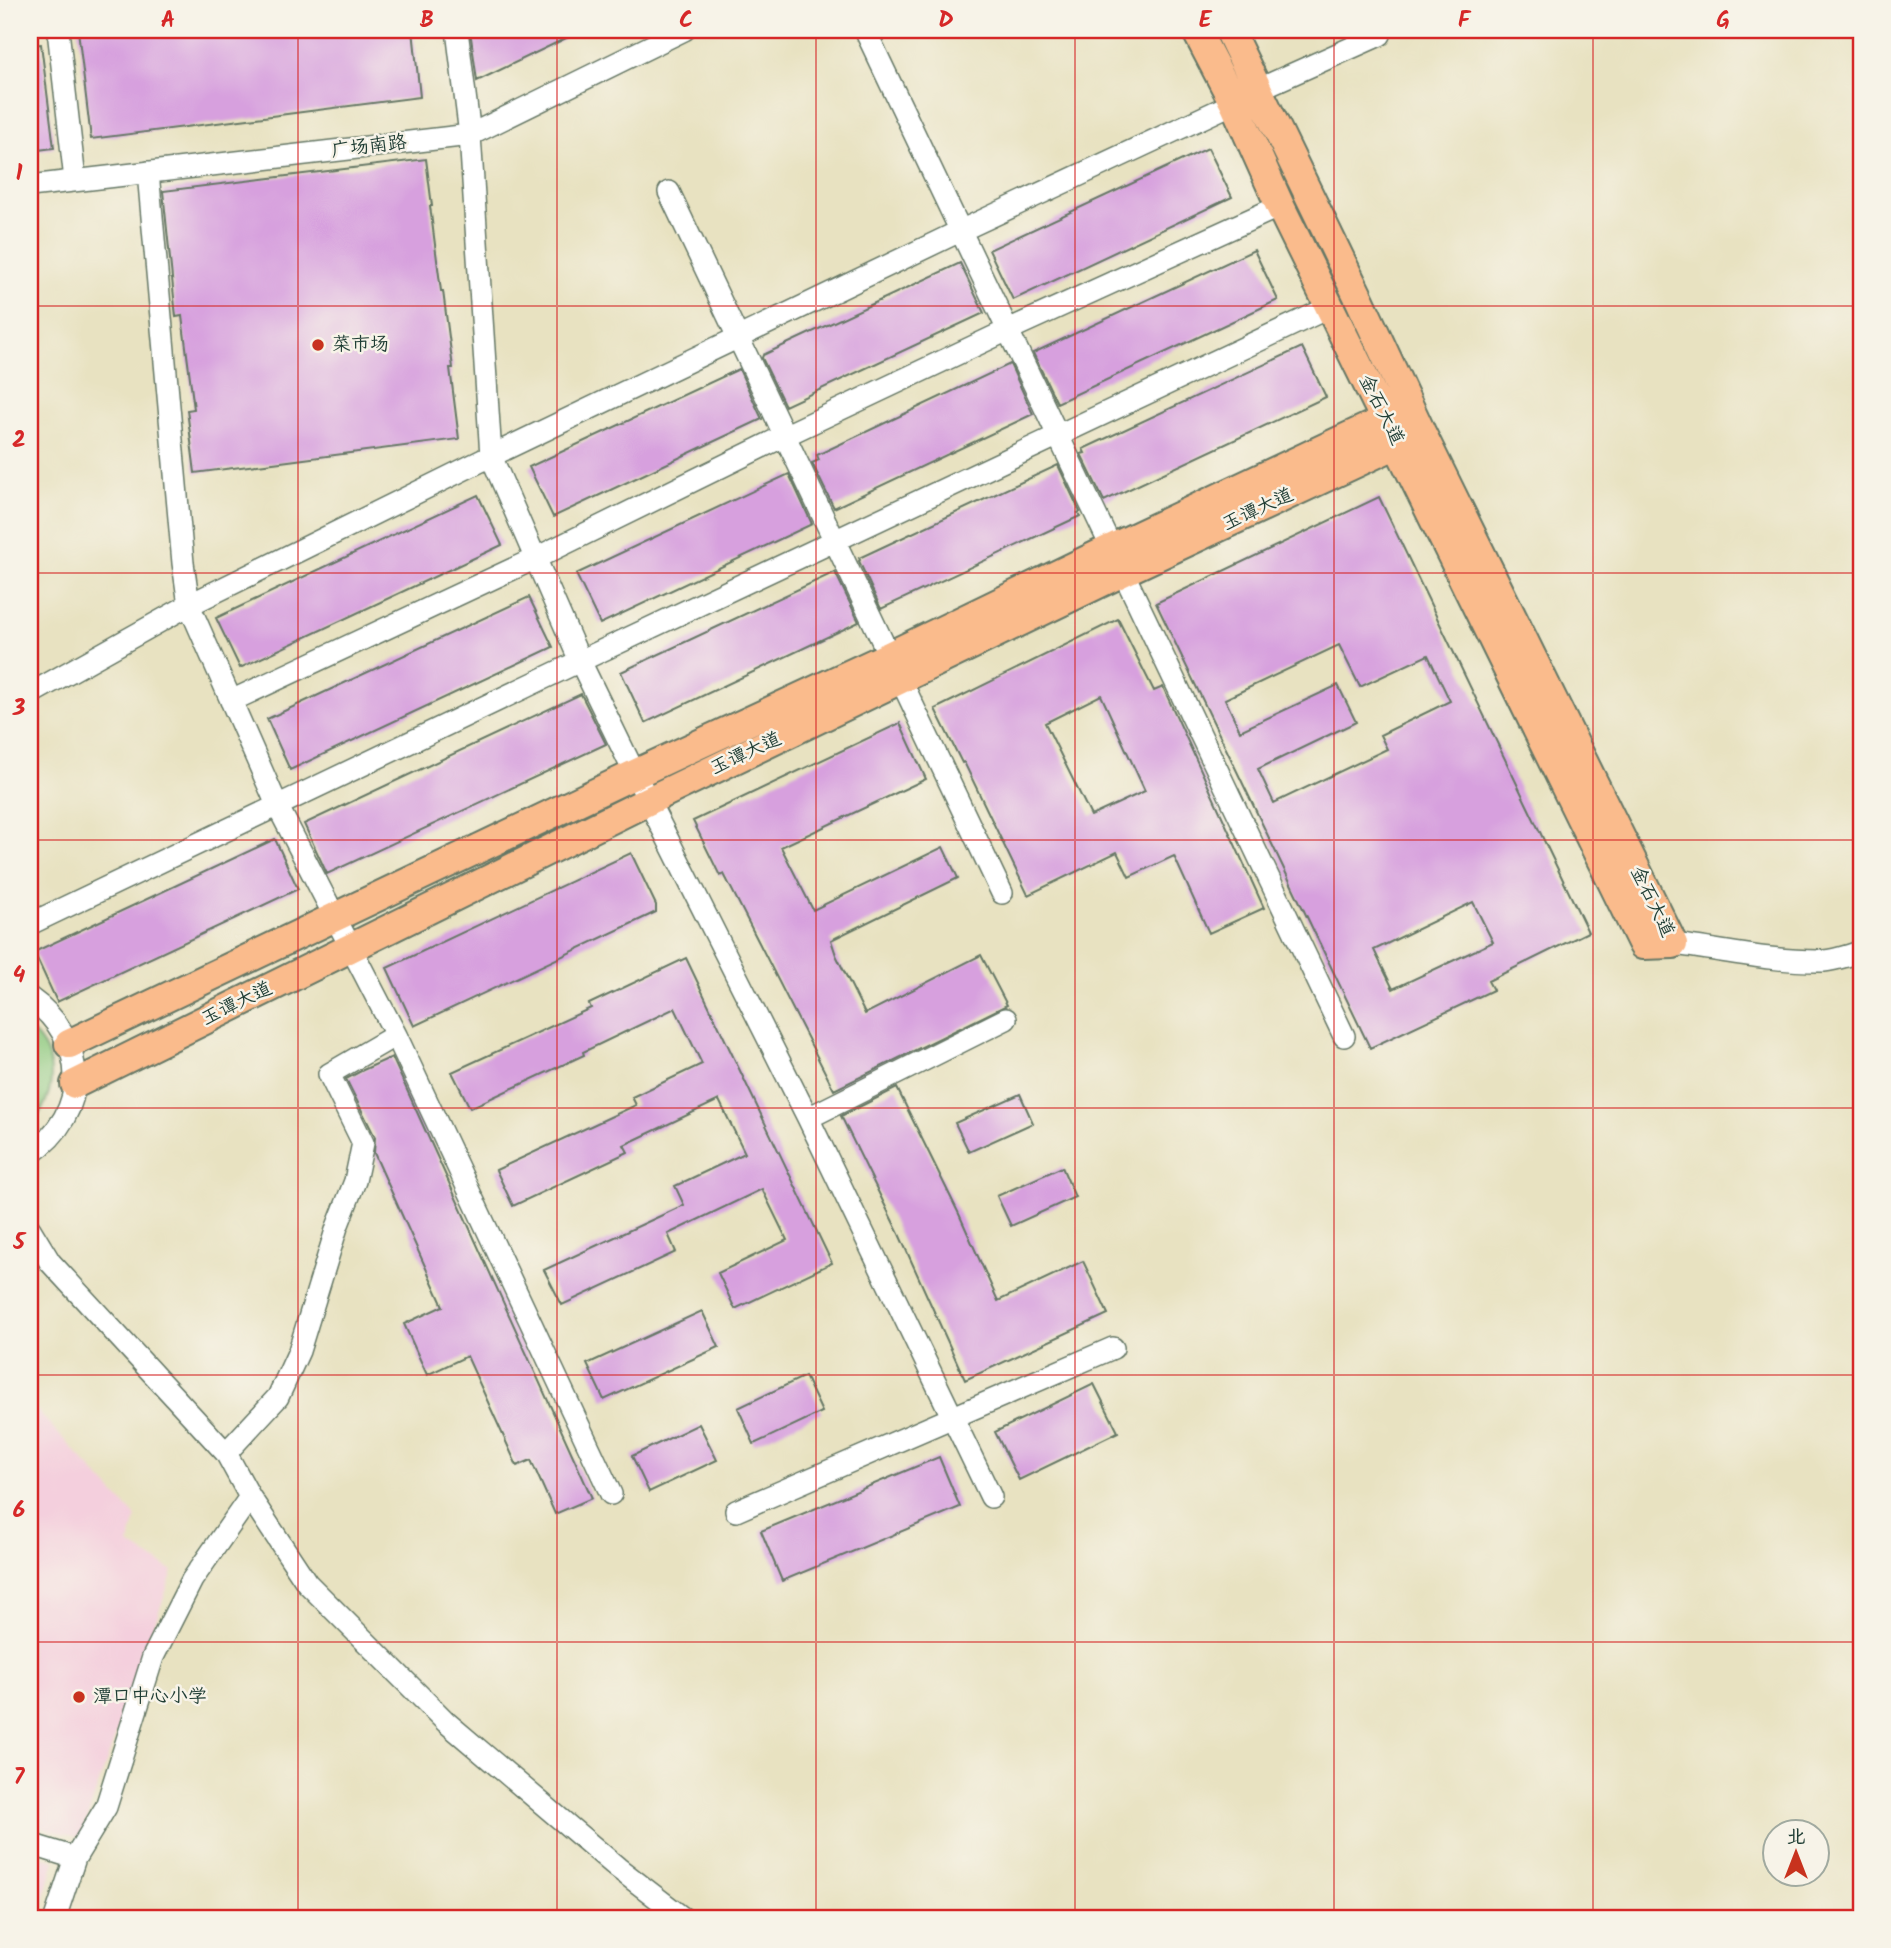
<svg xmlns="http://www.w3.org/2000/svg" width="1891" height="1948" font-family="Kalam,'LXGW WenKai TC',sans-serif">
<rect width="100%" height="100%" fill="#f7f3e8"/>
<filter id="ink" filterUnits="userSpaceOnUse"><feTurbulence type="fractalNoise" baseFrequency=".0143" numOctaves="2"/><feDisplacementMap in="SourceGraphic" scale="14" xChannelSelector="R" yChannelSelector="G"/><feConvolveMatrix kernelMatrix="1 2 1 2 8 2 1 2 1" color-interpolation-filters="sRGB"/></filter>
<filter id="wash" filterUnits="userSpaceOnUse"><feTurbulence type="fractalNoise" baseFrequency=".00686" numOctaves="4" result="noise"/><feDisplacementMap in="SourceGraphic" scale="28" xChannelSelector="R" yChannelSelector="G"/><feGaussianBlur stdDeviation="1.57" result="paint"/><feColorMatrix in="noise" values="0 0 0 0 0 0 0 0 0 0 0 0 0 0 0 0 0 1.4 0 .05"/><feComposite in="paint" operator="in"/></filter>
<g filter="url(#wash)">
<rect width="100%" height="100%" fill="#e8e2c1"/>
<path fill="#f4cfdd" d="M30 1403 136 1517 129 1544 173 1571 80 1838 30 1824Z
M30 1853 55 1860 39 1918H30Z"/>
<path fill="#8dc97e" stroke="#568359" stroke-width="2" d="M30 1030C60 1056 56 1098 30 1125Z"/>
<g id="blocks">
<path fill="#d7a0de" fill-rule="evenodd" d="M78 30H362V33L388 30H413L420 97 91 139Z
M470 30H583L477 81Z
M41 44 54 148 30 151V45Z
M1208 148 1232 197 1013 300 989 250Z
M426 159 432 206H430L441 291H443L453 368H450L459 439 195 473 187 410 194 409 182 316 176 317 163 191Z
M1254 250 1278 300 1057 403 1033 353Z
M960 263 984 313 785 406 762 358 763 355Z
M1302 347 1326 397 1104 501 1081 454 1085 453 1083 449Z
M1010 364 1033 414 834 508 812 463 819 460 817 455Z
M739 369 762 419 553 517 529 467Z
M1058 465 1080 512 1078 513 1080 516 881 609 859 561 860 560 859 558Z
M789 474 812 524 600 624 576 574Z
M478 495 502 545 240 668 216 618Z
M1379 497 1588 932 1488 981 1493 990 1370 1048 1156 603ZM1339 645 1360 687 1428 655 1450 701 1380 735 1387 749 1274 803 1258 769 1356 722 1338 685 1240 731 1225 699ZM1473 902 1493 942 1393 989 1374 950Z
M835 572 859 622 645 723 621 672Z
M529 597 553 647 290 770 267 719Z
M1118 619 1154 691 1163 687 1264 908 1209 933 1174 856 1129 877 1117 852 1028 895 964 762 962 763 935 709ZM1101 695 1145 791 1091 816 1045 723Z
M581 694 606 744 327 874 304 824Z
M900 723 926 779 781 847 813 910 943 847 958 878 831 940 836 955 865 1014 981 955 1007 1005 834 1090 724 874 720 876 693 821Z
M275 839 298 889 57 1002 34 952Z
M631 853 656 905V912L414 1026 387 968Z
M686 958 832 1263 735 1309 718 1273 787 1240 762 1189 668 1234 676 1252 562 1305 544 1270 684 1205 675 1186 745 1153 719 1100 624 1145 628 1152 513 1206 496 1170 636 1105 632 1097 702 1064 675 1008 583 1052 584 1055 470 1108 452 1072 591 1008 589 1004Z
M392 1057 592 1498 555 1514 531 1460 517 1466 467 1356 427 1375 404 1324 443 1306 374 1153 375 1137 346 1079 363 1070Z
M897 1088 959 1214 998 1301 1083 1261 1108 1314 965 1380 899 1234 841 1116Z
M1020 1094 1033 1123 969 1152 955 1123Z
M1062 1167 1075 1197 1011 1226 997 1196Z
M702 1311 719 1347 604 1400 587 1364Z
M805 1376 822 1412 754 1444 738 1408Z
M1094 1384 1118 1432 1019 1480 995 1432Z
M699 1424 717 1460 649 1492 632 1456Z
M939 1457 960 1507 782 1581 761 1531Z"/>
</g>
</g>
<g filter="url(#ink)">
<use href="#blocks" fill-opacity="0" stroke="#657765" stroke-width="2"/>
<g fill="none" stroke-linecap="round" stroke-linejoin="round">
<g stroke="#657765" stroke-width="24">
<path id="minor" d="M58 30 75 180
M457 30 470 135 491 456 580 661 635 774 808 1118 991 1497
M865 30 1344 1036
M148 172 183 563 189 605 277 805 396 1035 329 1074 363 1143 355 1181 337 1227 299 1351 278 1397 226 1453
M30 186 470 135 684 30
M669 192 1002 893
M30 694 189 605 491 456 960 231 1234 103 1259 89 1380 35
M231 701 534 559 784 436 1008 330 1280 206
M30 924 580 661 1330 307
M1673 944C1723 950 1773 962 1824 961 1836 960 1849 955 1861 952
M30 998C89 1040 91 1113 30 1154
M396 1035 611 1494
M808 1118 1006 1019
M30 1229 50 1262 226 1453 250 1497 307 1583 446 1722 618 1868 683 1918
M736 1511 1113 1348
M30 1844 75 1858
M55 1918 75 1858 106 1807 153 1657 192 1580 250 1497"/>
</g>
<g stroke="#657765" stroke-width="32">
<path id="major" d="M1196 30 1234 103 1280 206 1643 945 1673 944 1421 432 1357 294 1229 30
M69 1044 635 774 889 656 1112 548 1401 412
M75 1084 648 801 1123 572 1414 436"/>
</g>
<use href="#minor" stroke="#fff" stroke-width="21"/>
<use href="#major" stroke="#fabb8c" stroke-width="28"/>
</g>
</g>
<path fill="none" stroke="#d62828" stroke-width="2" stroke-opacity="0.55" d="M298 30V1918M557 30V1918M816 30V1918M1075 30V1918M1334 30V1918M1593 30V1918M30 306H1861M30 573H1861M30 840H1861M30 1108H1861M30 1375H1861M30 1642H1861"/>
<g fill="#c8321e" stroke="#f7f3e8" stroke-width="2.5">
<circle cx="318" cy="345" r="7"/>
<circle cx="79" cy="1697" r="7"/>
</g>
<g text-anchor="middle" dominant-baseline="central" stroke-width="5" stroke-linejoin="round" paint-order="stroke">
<g font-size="19" fill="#1f3d34" stroke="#f7f3e8">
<text transform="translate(369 147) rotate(-7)">广场南路</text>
<text transform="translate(1381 410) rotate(63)">金石大道</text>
<text transform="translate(1258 510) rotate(-25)">玉谭大道</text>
<text transform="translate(746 754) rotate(-25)">玉谭大道</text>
<text transform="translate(1652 902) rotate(64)">金石大道</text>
<text transform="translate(237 1004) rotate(-26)">玉谭大道</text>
</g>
<g font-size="19" fill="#1f3d34" stroke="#f7f3e8" text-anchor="start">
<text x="332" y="345">菜市场</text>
<text x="93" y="1697">潭口中心小学</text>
</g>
</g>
<rect width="1891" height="1948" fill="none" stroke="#f7f3e8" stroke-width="77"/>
<g transform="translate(1796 1853)"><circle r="33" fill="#f7f3e8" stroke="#a1aaa0" stroke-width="2"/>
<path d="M0-5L12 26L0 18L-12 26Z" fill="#c8321e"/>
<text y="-10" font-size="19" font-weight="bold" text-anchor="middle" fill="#1f3d34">北</text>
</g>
<rect x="38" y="38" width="1815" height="1872" fill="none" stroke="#d62828" stroke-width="2.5"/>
<g font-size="23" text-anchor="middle" font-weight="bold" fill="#d62828">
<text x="168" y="27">A</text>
<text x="427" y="27">B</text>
<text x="686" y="27">C</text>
<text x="946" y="27">D</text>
<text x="1205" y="27">E</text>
<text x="1464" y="27">F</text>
<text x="1723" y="27">G</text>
<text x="19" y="180">1</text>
<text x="19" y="447">2</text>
<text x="19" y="715">3</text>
<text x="19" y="982">4</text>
<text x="19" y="1249">5</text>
<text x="19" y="1517">6</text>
<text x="19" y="1784">7</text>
</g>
</svg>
